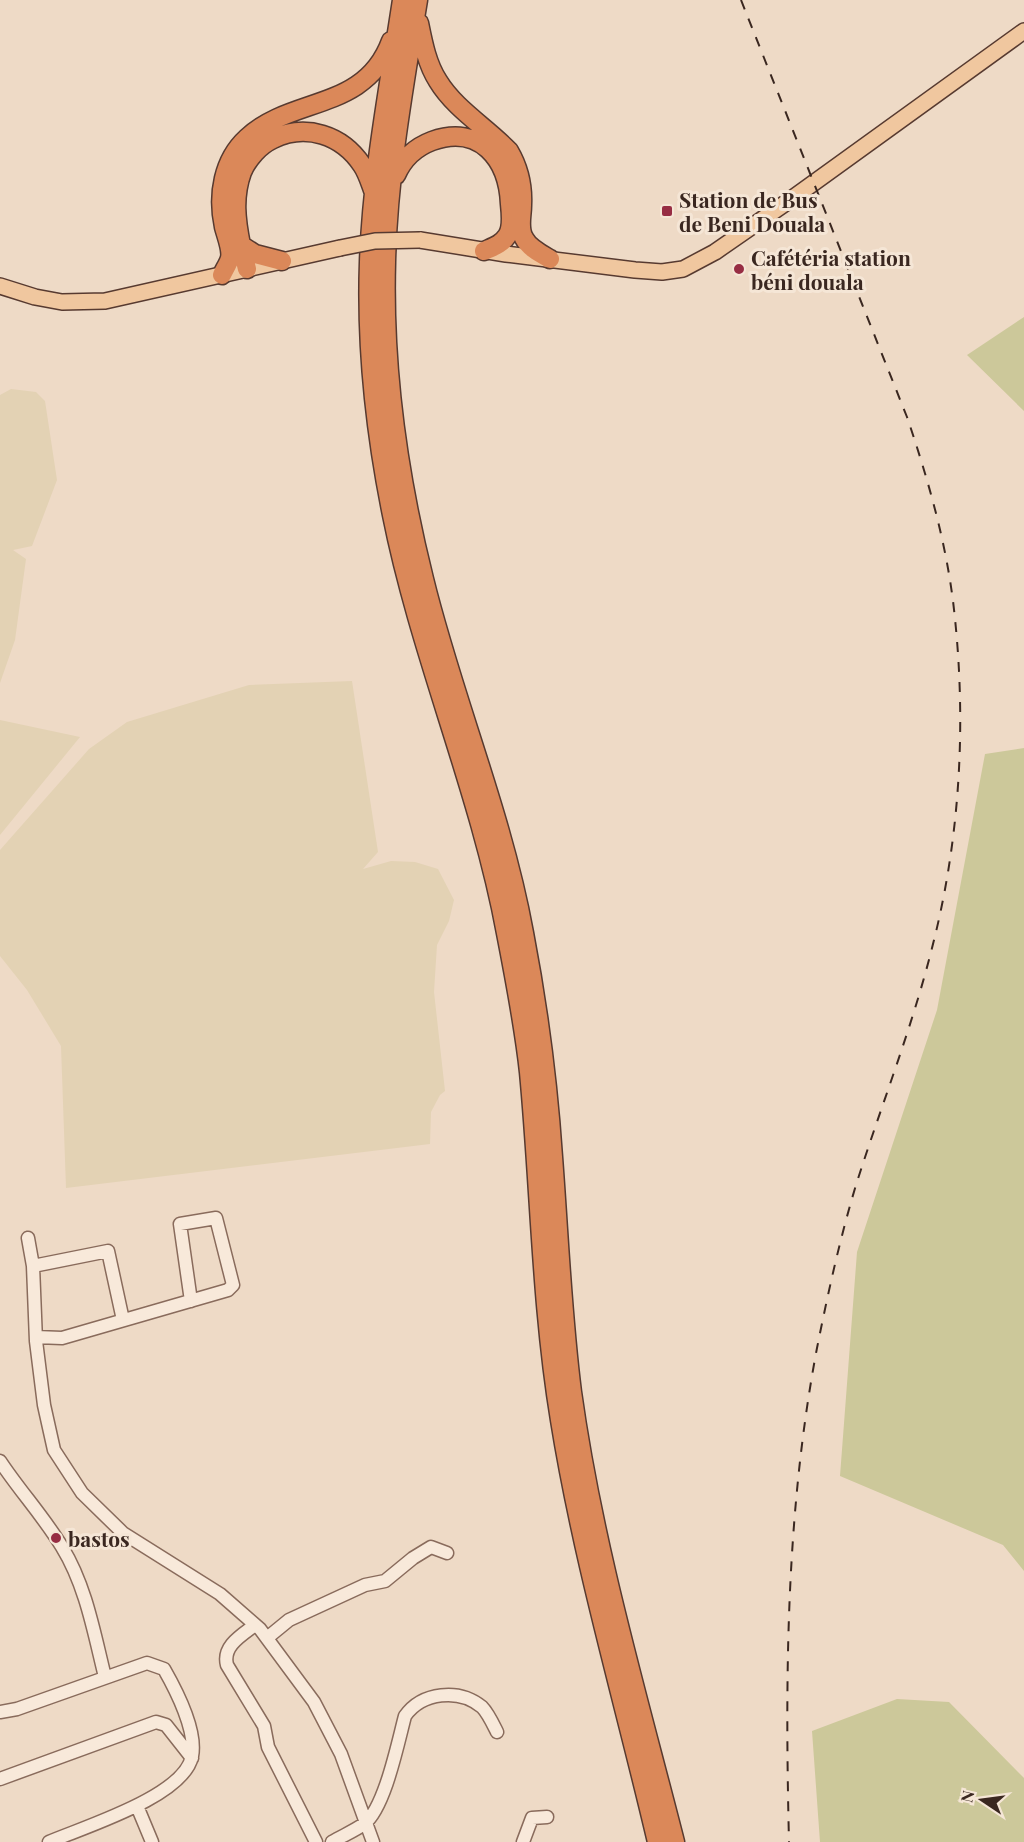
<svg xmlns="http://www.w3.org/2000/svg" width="1024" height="1842" font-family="'Playfair Display',serif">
<rect width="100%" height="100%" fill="#eedac6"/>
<path fill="#e3d2b4" d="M11 389 36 392 45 401 57 480 32 546 13 550 26 559 15 640 0 683V395Z
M352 681 378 852 363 869 391 861 415 862 438 869 454 900 449 921 437 945 434 992 445 1091 440 1095 431 1112 430 1144 66 1188 61 1046 27 990 0 956V850L89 749 127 722 249 685Z
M0 720 80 737 0 835Z"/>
<path fill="#ccc89a" d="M1024 317V411L967 355Z
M1024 748V1571L1003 1545 840 1476 857 1252 937 1010 985 754Z
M897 1699 949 1702 1024 1778V1842H820L812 1731Z"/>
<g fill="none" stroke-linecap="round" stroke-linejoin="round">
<g stroke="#896b5c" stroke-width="15">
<path id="minor" d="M28 1238 33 1266 36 1341 44 1405 54 1450 82 1493 123 1533 220 1594 260 1629 314 1702 341 1754 373 1842
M33 1266 108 1251 123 1320
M36 1337 62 1338 228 1290 233 1285 216 1218 180 1224 191 1301
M0 1461C19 1490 44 1517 62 1547 86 1586 94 1633 105 1677
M255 1625C242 1635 222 1646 227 1665L264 1726 268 1747 316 1842
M267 1638 289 1620 365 1585 385 1581 413 1558 431 1547 447 1553
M0 1712 17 1709 147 1663 164 1669C176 1690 197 1731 192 1756 185 1796 84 1827 49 1842
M0 1779 156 1722 166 1725 192 1758
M137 1806 152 1842
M332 1842C342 1836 354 1831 364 1824 385 1808 398 1742 405 1716 422 1692 459 1688 482 1707 488 1713 493 1724 497 1732
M523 1842 532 1818 547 1817"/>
</g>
<g stroke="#573a30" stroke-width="18">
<path id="major" d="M420 240 506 254 635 270 662 272 683 269 715 252 790 200 1024 31
M0 286 35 297 62 302 105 301 340 248"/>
</g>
<g stroke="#573a30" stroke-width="21">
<path id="highway" d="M402 0C389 87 372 174 369 262 366 347 375 431 392 515 420 656 480 792 506 933 515 979 524 1026 529 1072 540 1188 541 1305 560 1420 583 1563 624 1701 657 1842
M418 0C404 86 388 174 386 262 383 369 398 475 424 579 453 698 502 812 524 933 538 1006 548 1082 553 1157 559 1235 562 1314 572 1392 593 1544 637 1693 675 1842
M419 23C423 43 427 64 438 81 455 109 486 127 509 151 519 168 523 185 522 205 522 217 518 228 524 238 529 248 541 254 550 259
M396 175C403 159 416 147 432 141 480 124 508 159 510 204 511 213 512 229 507 236 501 245 493 247 484 251
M241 245 247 269
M282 261 255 254 241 245C236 220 233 197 242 172 248 158 260 145 273 139 306 123 342 135 362 165 367 172 370 182 373 190
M222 275C224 270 229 263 230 258 232 250 226 235 224 227 217 195 223 160 247 138 291 96 365 112 391 41"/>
</g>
<use href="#minor" stroke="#f8e9da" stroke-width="12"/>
<use href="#major" stroke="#f0c79f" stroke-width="15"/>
<use href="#highway" stroke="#db8859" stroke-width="18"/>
<path stroke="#3a2720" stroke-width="2" stroke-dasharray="10 10" stroke-linecap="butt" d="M741 0 907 417C927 476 945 538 953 601 967 716 961 836 932 948 912 1028 881 1106 856 1185 840 1238 828 1293 817 1348 786 1511 785 1676 789 1842"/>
<g stroke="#573a30" stroke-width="18" stroke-linecap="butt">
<path id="major-bridge" d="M340 248 375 241 420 240"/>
</g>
<use href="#major-bridge" stroke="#f0c79f" stroke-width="15"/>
</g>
<g fill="#972d43" stroke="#f5e6d6" stroke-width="2">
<rect x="661" y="205" width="12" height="12" rx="3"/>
<circle cx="739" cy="269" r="6"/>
<circle cx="56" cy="1538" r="6"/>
</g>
<g text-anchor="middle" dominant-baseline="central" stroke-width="6" stroke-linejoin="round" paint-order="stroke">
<g font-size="21" font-weight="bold" fill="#3a2720" stroke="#f5e6d6" text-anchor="start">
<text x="679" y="199">Station de Bus<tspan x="679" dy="24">de Beni Douala</tspan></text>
<text x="751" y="257">Cafétéria station<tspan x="751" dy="24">béni douala</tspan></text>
<text x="68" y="1538">bastos</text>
</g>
</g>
<g transform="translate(982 1800) rotate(283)" stroke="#f5e6d6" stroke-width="4.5" paint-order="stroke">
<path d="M0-4.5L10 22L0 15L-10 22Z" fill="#3a2720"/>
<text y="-9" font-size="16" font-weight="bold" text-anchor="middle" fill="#3a2720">N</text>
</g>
</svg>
